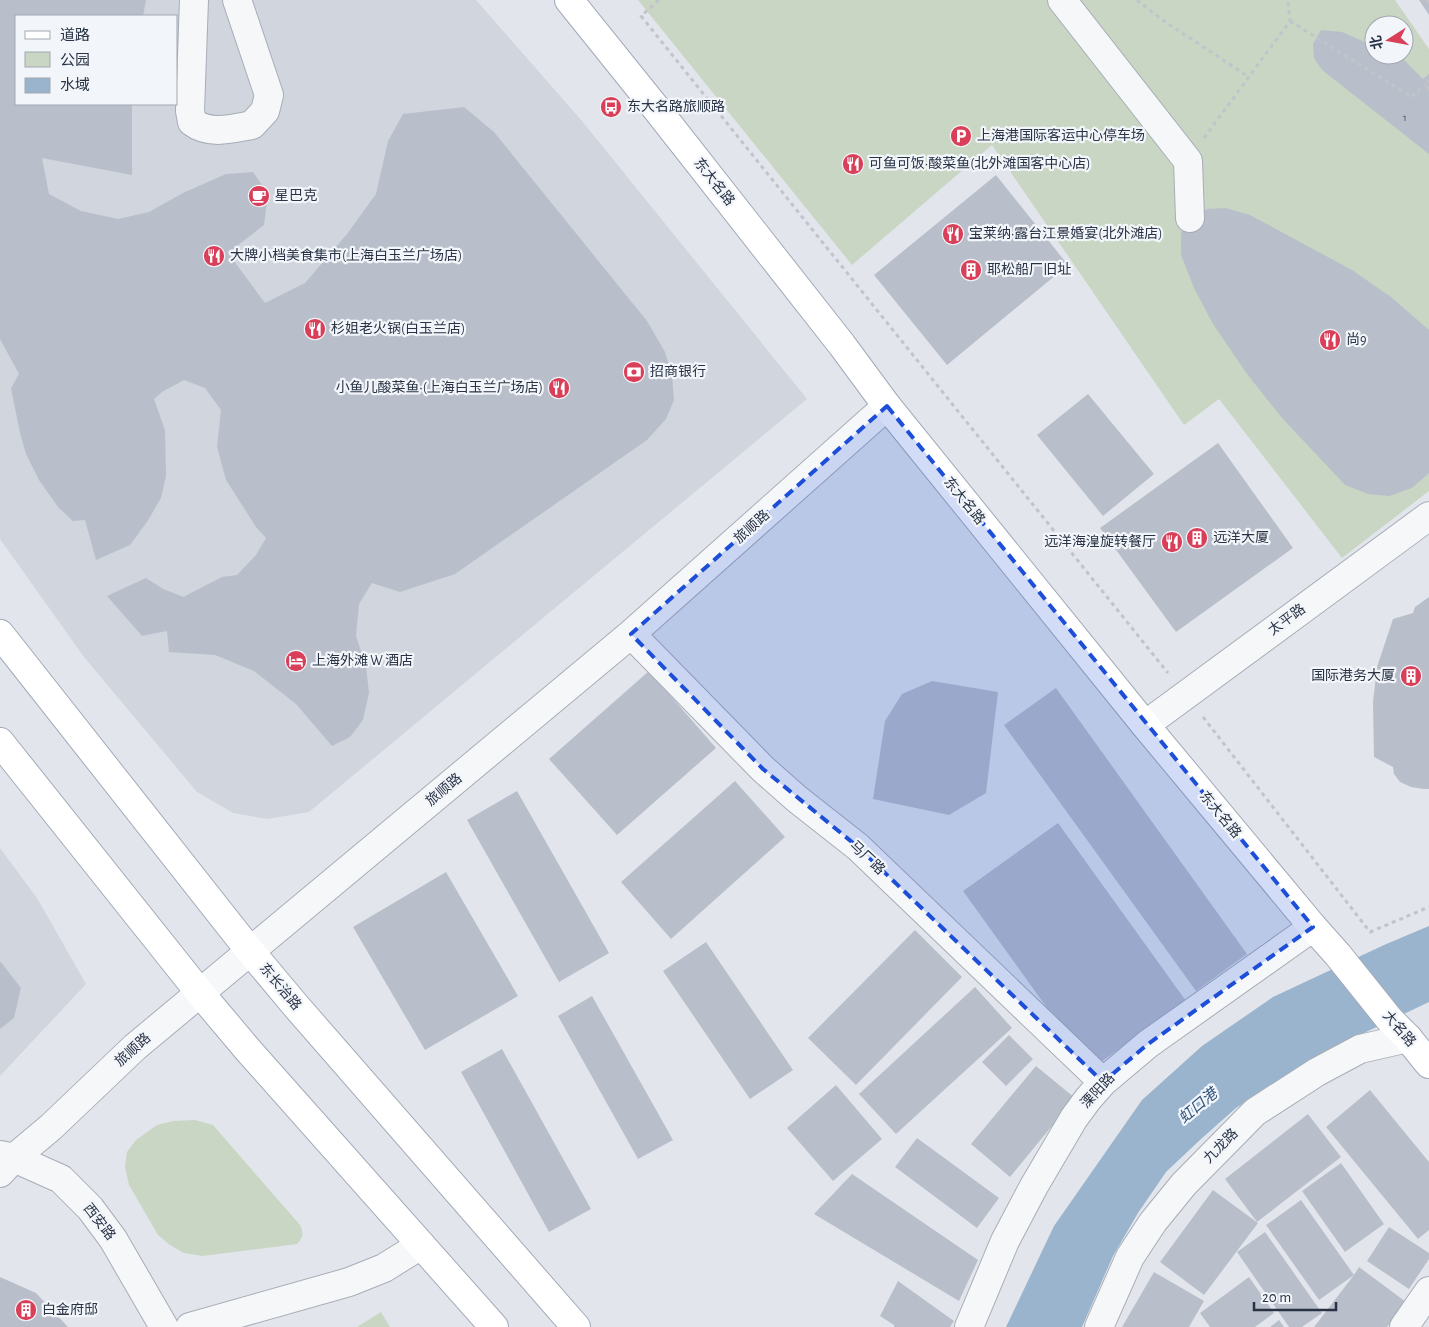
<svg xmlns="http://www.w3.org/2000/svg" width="1429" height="1327" font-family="'Alegreya Sans','Noto Sans SC',sans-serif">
<rect width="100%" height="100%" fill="#e2e6ec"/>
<path fill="#d0d5de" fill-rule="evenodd" d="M0 0H476L582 121 807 399 309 812 267 819 233 813 197 792 84 657 0 539ZM16 16H176V104H16Z
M0 848 37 898 86 984 0 1076Z"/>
<path fill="#c8d6c3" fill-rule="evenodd" d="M638 0H1395L1429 49V491L1342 558 1219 399 1184 425 992 145 852 265ZM1374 25H1404V55H1374Z
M195 1120 213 1125 300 1225C304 1234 303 1238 297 1244L202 1256 184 1253 170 1245 158 1235 129 1185 125 1167 127 1152 136 1140 157 1125 173 1121Z
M381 1312 390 1327H357Z"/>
<path fill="#9bb4ce" d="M1429 926V1002L1345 1042 1298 1067 1236 1108 1201 1139 1166 1172 1138 1213 1113 1256 1082 1327H1006L1054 1226 1142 1100 1202 1046 1273 997 1384 945Z"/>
<path fill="#b9bfca" d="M0 0H146L143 16H16V104H132V175L42 158 49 194 81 211 118 219 149 212 183 193 226 174 253 172 268 194 264 225 228 253 265 303 305 283 347 234 376 194 388 141 403 114 464 107 494 132 647 321 665 352 672 376 674 400 666 419 647 440 455 574 400 592 372 583 359 604 356 636 366 666 369 693 363 720 350 737 332 746 296 704 254 671 215 655 169 652 167 631 142 636 107 596 146 578 163 589 184 597 187 595 222 577 237 575 256 555 266 538 256 527 226 480 217 447 221 410 205 388 184 380 162 392 154 399 165 430 166 476 161 498 147 522 130 545 96 560 85 520 73 521 58 507 39 480 26 454 20 433 11 388 19 374 0 339Z
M1419 0H1429V15Z
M1321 30 1342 32 1374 46V55H1396L1402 58 1423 79 1429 74V154L1322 70 1314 58 1313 44Z
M996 175 1068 265 947 365 874 275Z
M1226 208 1250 215 1352 270 1391 297 1429 330V473L1412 488 1389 496 1368 494 1345 485 1282 418 1247 374 1213 324 1194 288 1181 255V233L1190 218 1207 209Z
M1088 394 1154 474 1103 516 1037 435Z
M1218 443 1293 548 1176 632 1100 528Z
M1429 597V789H1424L1411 787 1400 782 1394 774 1393 767 1374 757 1373 702 1377 667 1393 619 1413 613 1415 607Z
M649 671 716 748 617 835 549 759Z
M932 681 998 692 986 793 949 815 873 799 885 721 902 694Z
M1056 688 1247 954 1196 991 1004 725Z
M735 781 785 837 671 939 621 882Z
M517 791 609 953 559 982 467 820Z
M1058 823 1186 1001 1091 1069 963 891Z
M446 872 518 996 425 1050 353 927Z
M915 930 962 977 856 1085 808 1038Z
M706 942 793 1070 750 1099 663 971Z
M0 961 21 988 14 1018 0 1029Z
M975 987 1012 1028 896 1134 859 1094Z
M592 996 673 1140 638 1159 558 1016Z
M1009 1035 1033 1059 1006 1086 982 1062Z
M502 1049 591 1209 549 1232 461 1072Z
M1036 1066 1075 1098 1010 1177 971 1144Z
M836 1085 882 1139 833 1181 787 1128Z
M1370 1090 1429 1162V1230L1418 1239 1326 1127Z
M1308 1114 1341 1157 1257 1222 1225 1179Z
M917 1138 999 1198 977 1228 895 1167Z
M1341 1163 1384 1224 1345 1252 1302 1191Z
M852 1174 978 1260 959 1301 814 1214Z
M1213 1190 1258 1223 1204 1295 1160 1262Z
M1301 1200 1354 1275 1359 1267 1406 1302 1387 1327H1314L1354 1275 1319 1300 1266 1225Z
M1389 1227 1429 1253V1259L1409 1289 1367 1261Z
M1265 1232 1322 1313 1302 1327H1289L1237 1252Z
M1154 1272 1204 1301 1189 1327H1122Z
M0 1277 36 1293 68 1327H0Z
M1249 1277 1274 1313 1255 1327H1210L1200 1313Z
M898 1281 954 1321 950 1327H894V1325L880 1316Z
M1279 1320 1284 1327H1270Z"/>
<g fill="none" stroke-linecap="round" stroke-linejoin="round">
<g stroke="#a7adb7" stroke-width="30">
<path id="minor" d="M194 0 190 111 192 122C209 135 231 129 252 125L265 111 269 95 237 0
M1062 0 1188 161 1190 218
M631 634 763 769 797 799 858 847 1103 1082
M1145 725 1429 516
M0 1155 14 1158 61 1179 90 1208 113 1239 164 1327
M0 1173 14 1158 51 1127 135 1047 631 634 887 406
M190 1327 349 1282 384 1268 421 1245
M969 1327 1005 1241 1034 1186 1074 1118 1088 1099 1103 1082 1148 1044 1313 927
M1099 1327 1130 1257 1153 1222 1184 1184 1255 1112 1317 1072 1360 1049 1408 1038
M1404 1327 1429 1291"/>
</g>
<g stroke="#a1aab8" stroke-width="30">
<path id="major" d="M569 0 655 107 842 345 887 406 1145 725 1313 927 1338 955 1390 1020 1408 1038 1429 1064
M0 634 250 951 296 1006 576 1327
M0 742 200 993 248 1050 494 1327"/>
</g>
<path stroke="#c1c4ca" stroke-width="3" stroke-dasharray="4 4" stroke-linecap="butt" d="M659 0 641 16 1168 673
M1137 0 1161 19 1249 77
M1427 0 1429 3
M1290 21 1412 97 1425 84
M1429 81 1425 84 1429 90
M1204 138 1290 21 1288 0
M1203 717 1370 932 1429 907"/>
<use href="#minor" stroke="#f6f7f9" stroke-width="28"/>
<use href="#major" stroke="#fff" stroke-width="28"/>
</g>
<path fill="#1d4ed8" fill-opacity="0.2" stroke="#1d4ed8" stroke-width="4" stroke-dasharray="10 6" stroke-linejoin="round" d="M887 406 1313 927 1148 1044 1103 1082 858 847 763 769 631 634Z"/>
<defs>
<g id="bus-disc" transform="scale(1.125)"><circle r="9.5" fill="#d93f58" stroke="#f2f5f9"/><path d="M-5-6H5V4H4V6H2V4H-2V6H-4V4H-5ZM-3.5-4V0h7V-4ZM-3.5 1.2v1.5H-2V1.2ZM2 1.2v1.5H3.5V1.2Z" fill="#fff"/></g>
<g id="parking-disc" transform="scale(1.125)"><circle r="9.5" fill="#d93f58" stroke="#f2f5f9"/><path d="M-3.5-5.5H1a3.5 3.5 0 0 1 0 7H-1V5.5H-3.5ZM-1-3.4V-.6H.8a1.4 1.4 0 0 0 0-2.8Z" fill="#fff"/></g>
<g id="restaurant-disc" transform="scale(1.125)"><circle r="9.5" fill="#d93f58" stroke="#f2f5f9"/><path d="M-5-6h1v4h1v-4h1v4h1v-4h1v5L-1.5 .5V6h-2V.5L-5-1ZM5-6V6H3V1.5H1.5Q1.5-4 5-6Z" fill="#fff"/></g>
<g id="cafe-disc" transform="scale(1.125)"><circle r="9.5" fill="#d93f58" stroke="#f2f5f9"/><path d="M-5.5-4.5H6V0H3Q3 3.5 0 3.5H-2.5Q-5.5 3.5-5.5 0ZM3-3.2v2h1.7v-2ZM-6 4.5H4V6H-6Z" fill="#fff"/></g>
<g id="building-disc" transform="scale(1.125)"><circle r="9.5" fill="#d93f58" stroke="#f2f5f9"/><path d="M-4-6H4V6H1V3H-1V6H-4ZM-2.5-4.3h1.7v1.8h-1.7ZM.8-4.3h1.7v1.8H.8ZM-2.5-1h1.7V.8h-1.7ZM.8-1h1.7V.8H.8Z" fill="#fff"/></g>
<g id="bank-disc" transform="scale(1.125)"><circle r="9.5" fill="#d93f58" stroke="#f2f5f9"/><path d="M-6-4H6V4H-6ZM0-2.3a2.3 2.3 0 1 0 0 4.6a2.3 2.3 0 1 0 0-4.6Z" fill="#fff"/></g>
<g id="hotel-disc" transform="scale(1.125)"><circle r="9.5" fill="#d93f58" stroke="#f2f5f9"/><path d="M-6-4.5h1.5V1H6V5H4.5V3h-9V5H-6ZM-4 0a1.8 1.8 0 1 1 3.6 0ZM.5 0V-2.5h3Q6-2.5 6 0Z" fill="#fff"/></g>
</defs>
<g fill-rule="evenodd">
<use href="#bus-disc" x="611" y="107"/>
<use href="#parking-disc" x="961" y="136"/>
<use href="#restaurant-disc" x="853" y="164"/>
<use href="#cafe-disc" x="259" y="196"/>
<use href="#restaurant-disc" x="953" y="234"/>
<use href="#restaurant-disc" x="214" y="256"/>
<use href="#building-disc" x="971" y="270"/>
<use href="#restaurant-disc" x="315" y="329"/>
<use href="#restaurant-disc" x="1330" y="340"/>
<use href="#bank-disc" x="634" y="372"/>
<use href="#restaurant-disc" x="559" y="388"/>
<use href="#building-disc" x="1197" y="538"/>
<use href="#restaurant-disc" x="1172" y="542"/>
<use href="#hotel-disc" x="296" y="661"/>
<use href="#building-disc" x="1411" y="676"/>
<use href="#building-disc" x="26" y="1310"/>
</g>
<g text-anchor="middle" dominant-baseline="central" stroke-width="4.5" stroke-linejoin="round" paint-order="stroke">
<g font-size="11" fill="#4d5666">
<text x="1405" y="117">1</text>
</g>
<g font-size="14" fill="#293345" stroke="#f2f5f9" text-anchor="start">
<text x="627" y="107">东大名路旅顺路</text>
<text x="977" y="136">上海港国际客运中心停车场</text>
<text x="869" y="164">可鱼可饭·酸菜鱼(北外滩国客中心店)</text>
<text x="275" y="196">星巴克</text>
<text x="969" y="234">宝莱纳·露台江景婚宴(北外滩店)</text>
<text x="230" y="256">大牌小档美食集市(上海白玉兰广场店)</text>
<text x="987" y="270">耶松船厂旧址</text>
<text x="331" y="329">杉姐老火锅(白玉兰店)</text>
<text x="1346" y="340">尚9</text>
<text x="650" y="372">招商银行</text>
<text x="543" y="388" text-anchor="end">小鱼儿酸菜鱼·(上海白玉兰广场店)</text>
<text x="1213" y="538">远洋大厦</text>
<text x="1156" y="542" text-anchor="end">远洋海湟旋转餐厅</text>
<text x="312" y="661">上海外滩 W 酒店</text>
<text x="1395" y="676" text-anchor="end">国际港务大厦</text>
<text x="42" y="1310">白金府邸</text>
</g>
<g font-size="14" fill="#293345" stroke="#f2f5f9">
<text transform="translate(714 182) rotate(52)">东大名路</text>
<text transform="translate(964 501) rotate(51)">东大名路</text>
<text transform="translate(752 527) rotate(-42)">旅顺路</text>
<text transform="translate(1287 620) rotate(-36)">太平路</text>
<text transform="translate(444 790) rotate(-40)">旅顺路</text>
<text transform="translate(1220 815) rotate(50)">东大名路</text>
<text transform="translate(867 858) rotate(43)">马厂路</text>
<text transform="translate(280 987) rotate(50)">东长治路</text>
<text transform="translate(1399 1029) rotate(49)">大名路</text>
<text transform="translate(133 1050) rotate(-42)">旅顺路</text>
<text transform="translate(1098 1091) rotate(-47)">溧阳路</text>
<text transform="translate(1221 1146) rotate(-45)">九龙路</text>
<text transform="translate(99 1222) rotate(52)">西安路</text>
</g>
<g font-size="15" font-style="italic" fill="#2f537d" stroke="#f2f5f9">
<text transform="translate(1198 1106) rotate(-40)">虹口港</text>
</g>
</g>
<rect x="15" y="15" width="162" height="90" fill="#f2f5f9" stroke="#a2a7b1"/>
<rect x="25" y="31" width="25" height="8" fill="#ffffff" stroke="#a2a7b1"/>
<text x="60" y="40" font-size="15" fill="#293345">道路</text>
<rect x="25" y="52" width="25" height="15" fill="#c8d6c3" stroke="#a2a7b1"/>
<text x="60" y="65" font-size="15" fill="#293345">公园</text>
<rect x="25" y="78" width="25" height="15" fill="#9bb4ce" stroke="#a2a7b1"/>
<text x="60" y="90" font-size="15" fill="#293345">水域</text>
<g transform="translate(1389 40) rotate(259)"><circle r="24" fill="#f2f5f9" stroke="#a2a7b1"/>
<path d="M0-4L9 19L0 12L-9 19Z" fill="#d93f58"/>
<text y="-8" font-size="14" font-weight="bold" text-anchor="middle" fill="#293345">北</text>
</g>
<path d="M1254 1302v8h82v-8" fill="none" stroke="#293345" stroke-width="2.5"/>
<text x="1262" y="1302" font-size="15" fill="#293345" stroke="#f2f5f9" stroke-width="4" paint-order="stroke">20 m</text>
</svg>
